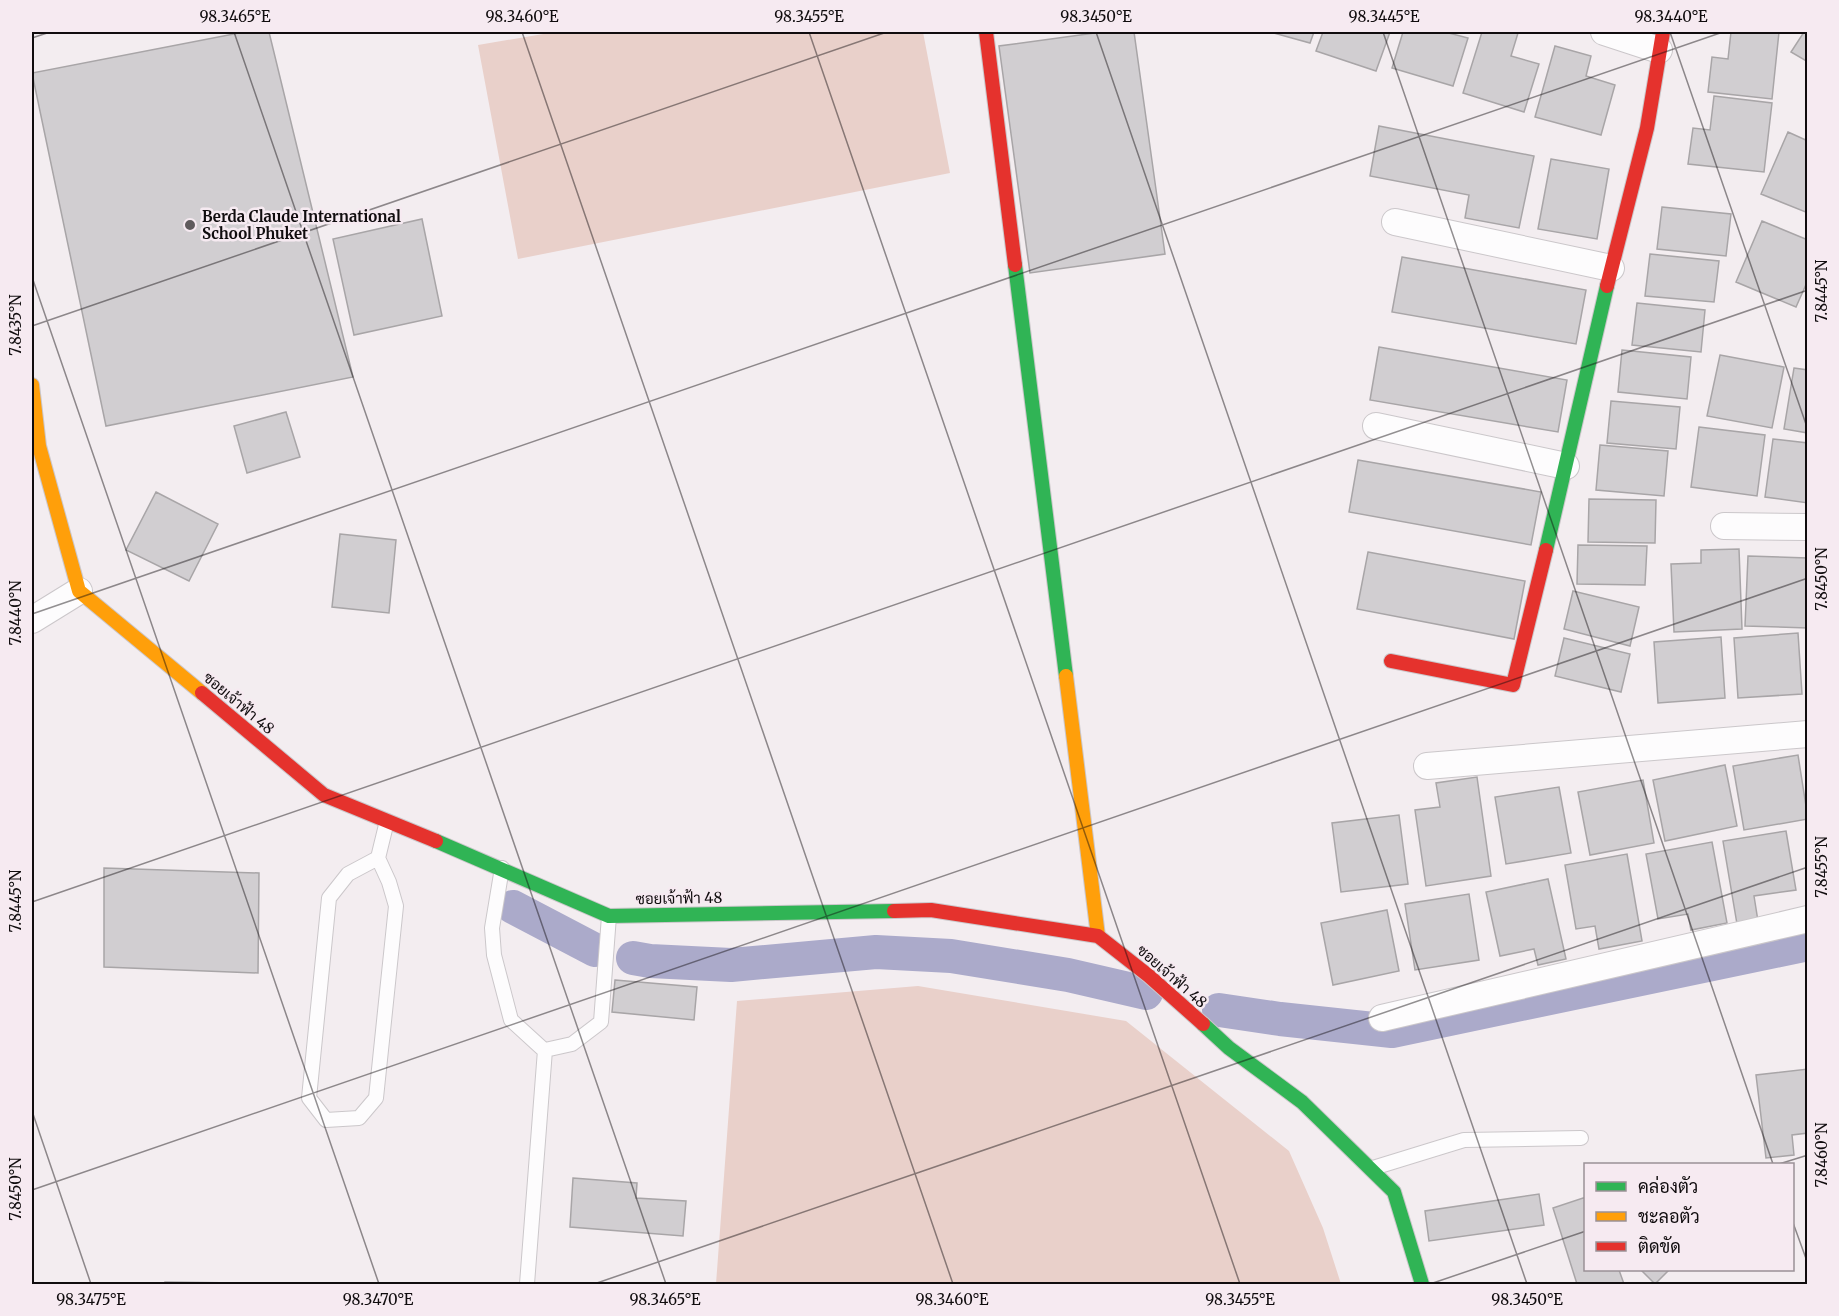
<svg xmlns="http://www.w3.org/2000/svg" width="1839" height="1316" font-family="Merriweather,Sarabun,serif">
<rect width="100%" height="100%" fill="#f3edf0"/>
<path fill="#e9d0ca" d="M555 32H923L950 173 518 259 478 45Z
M918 986 1126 1021 1289 1151 1323 1228 1341 1284H716L737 1001Z"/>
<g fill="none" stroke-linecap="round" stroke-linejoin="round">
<path stroke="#abaaca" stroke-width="34" d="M513 907 595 950
M633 958 650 961 731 965 876 952 951 956 1068 975 1146 993
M1219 1010 1280 1019 1392 1031 1808 944"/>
</g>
<path fill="#d1ced1" stroke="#a8a5a7" stroke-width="1.5" d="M244 32H269L353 377 106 426 32 73Z
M1102 32H1134L1165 254 1030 273 999 46Z
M1270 32H1314L1310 43Z
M1323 32H1390L1376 71 1316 51Z
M1403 32H1445L1468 38 1453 86 1392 68Z
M1482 32 1518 33 1511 56 1539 64 1524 112 1463 93Z
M1731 32H1779L1772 99 1708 92 1712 57 1728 59Z
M1804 32H1808V62L1791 52Z
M1555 46 1591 56 1586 76 1615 85 1601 135 1535 117Z
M1714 96 1772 103 1764 172 1688 164 1693 128 1710 130Z
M1379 126 1534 156 1519 228 1465 218 1469 195 1370 176Z
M1788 132 1808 141V213L1761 194Z
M1551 159 1609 169 1597 239 1538 229Z
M1662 207 1731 214 1726 256 1657 249Z
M422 219 442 316 354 335 333 239Z
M1762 221 1808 240V280L1796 307 1736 282Z
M1650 254 1719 261 1714 302 1645 296Z
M1402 257 1586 290 1576 344 1392 312Z
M1637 303 1705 310 1701 352 1632 345Z
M1379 347 1567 380 1558 432 1370 400Z
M1622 350 1691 357 1687 399 1618 392Z
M1720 355 1784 367 1772 428 1707 416Z
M1794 368 1808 370V433L1784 429Z
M1611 401 1680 407 1676 449 1607 443Z
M286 412 300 457 247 473 234 426Z
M1699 427 1765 435 1757 496 1691 487Z
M1773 439 1808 443V503L1765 497Z
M1600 445 1668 451 1664 496 1596 490Z
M1358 460 1541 492 1531 545 1349 512Z
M156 492 218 524 189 581 126 550Z
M1589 499 1656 500 1655 543 1588 542Z
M340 534 396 540 389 613 332 607Z
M1578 545 1647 546 1645 585 1577 584Z
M1739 549 1742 629 1674 632 1671 564 1701 563V550Z
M1368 552 1525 581 1514 639 1357 609Z
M1748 556 1808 558V628L1745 626Z
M1573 591 1639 607 1630 646 1564 629Z
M1798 633 1802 694 1738 698 1734 638Z
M1721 637 1725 698 1658 703 1654 642Z
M1564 638 1630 654 1621 692 1555 676Z
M1798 755 1808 819 1744 830 1733 766Z
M1725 765 1737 826 1665 841 1653 780Z
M1477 777 1491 876 1426 886 1415 810 1440 807 1436 783Z
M1643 780 1654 843 1590 855 1578 792Z
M1559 787 1571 853 1506 864 1495 797Z
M1399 815 1408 884 1341 892 1332 823Z
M1786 831 1796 890 1754 896 1758 921 1737 924 1723 841Z
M1712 842 1727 923 1691 930 1688 914 1658 919 1646 854Z
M1627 854 1642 941 1599 949 1595 926 1576 929 1565 865Z
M104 868 259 873 258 973 104 967Z
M1548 879 1566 959 1538 965 1534 949 1500 956 1486 892Z
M1469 894 1479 960 1415 970 1405 904Z
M1387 910 1399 971 1333 985 1321 923Z
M615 980 697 987 694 1020 612 1012Z
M1808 1069V1133L1792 1135 1794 1155 1766 1158 1756 1075Z
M573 1178 637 1183 636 1198 686 1201 683 1236 570 1227Z
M1539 1194 1544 1225 1429 1241 1425 1211Z
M1586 1197V1270H1619L1624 1284H1577L1553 1208Z
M1641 1270H1669L1655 1284Z
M165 1282 312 1284H165Z"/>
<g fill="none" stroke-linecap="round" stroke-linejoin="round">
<g stroke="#cbc7ca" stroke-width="16">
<path id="lane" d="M378 858 348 874 329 898 309 1098 326 1120 359 1118 376 1098 396 906 389 882 378 858 387 821
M502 868 492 928 494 955 511 1020 545 1051
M1373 1168 1464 1140 1581 1138
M527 1284 545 1050 572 1044 601 1022 609 916"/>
</g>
<g stroke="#cbc7ca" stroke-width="28">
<path id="street" d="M1604 32 1659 50
M1395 222 1611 268
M1376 426 1566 466
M1724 526 1808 527
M32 620 79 591
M1427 766 1808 734
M1382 1018 1808 919"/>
</g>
<g stroke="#cbc7ca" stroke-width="16">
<path id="fast" d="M1015 265 1066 676
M1546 550 1607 286
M436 841 609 916 894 911
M1203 1024 1229 1048 1302 1102 1394 1192 1422 1284"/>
</g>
<g stroke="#cbc7ca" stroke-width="16">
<path id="slow" d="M32 385 39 446 79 591 202 693
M1066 676 1098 936"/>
</g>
<g stroke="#cbc7ca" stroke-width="16">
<path id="jam" d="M986 32 1015 265
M1607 286 1647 128 1663 32
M1391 661 1513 685 1546 550
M202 693 324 795 436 841
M894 911 931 910 1098 936 1149 976 1203 1024"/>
</g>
<use href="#lane" stroke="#fdfcfd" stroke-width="14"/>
<use href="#street" stroke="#fdfcfd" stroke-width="26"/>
<use href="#fast" stroke="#30b455" stroke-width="14"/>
<use href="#slow" stroke="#ff9f0a" stroke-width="14"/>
<use href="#jam" stroke="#e5322d" stroke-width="14"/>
</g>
<path fill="none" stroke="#100c0e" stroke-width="1.5" stroke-opacity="0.45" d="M234 32 666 1284M522 32 953 1284M809 32 1240 1284M1096 32 1527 1284M1383 32 1773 1164M1670 32 1808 430M32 38 50 32M32 277 379 1284M32 326 887 32M32 614 1723 32M32 902 1808 290M32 1111 91 1284M1779 1164 1808 1155M32 1190 1808 578M1792 1220 1808 1264M594 1284 1808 867M1430 1284 1586 1231"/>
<circle fill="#5f5b5d" stroke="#f6eaf1" stroke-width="2" cx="190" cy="225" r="6"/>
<g text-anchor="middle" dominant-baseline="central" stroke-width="5" stroke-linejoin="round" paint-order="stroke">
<g font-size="15" font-weight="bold" fill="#100c0e" stroke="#f6eaf1" text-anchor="start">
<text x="202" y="216">Berda Claude International<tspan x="202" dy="17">School Phuket</tspan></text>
</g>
<g font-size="15" fill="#100c0e" stroke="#f6eaf1">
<text transform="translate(239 703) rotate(40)">ซอยเจ้าฟ้า 48</text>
<text transform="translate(679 898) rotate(-1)">ซอยเจ้าฟ้า 48</text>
<text transform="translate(1172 976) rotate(41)">ซอยเจ้าฟ้า 48</text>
</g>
</g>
<rect width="1839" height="1316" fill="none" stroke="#f6eaf1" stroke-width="66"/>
<rect x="1584" y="1163" width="210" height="108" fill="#f6eaf1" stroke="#9a9196" stroke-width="1.5"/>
<rect x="1596" y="1182" width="30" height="9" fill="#30b455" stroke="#9a9196" stroke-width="1.5"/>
<text x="1638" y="1193" font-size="18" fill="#100c0e">คล่องตัว</text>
<rect x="1596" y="1212" width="30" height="9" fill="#ff9f0a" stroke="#9a9196" stroke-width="1.5"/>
<text x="1638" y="1223" font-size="18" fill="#100c0e">ชะลอตัว</text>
<rect x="1596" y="1242" width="30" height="9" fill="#e5322d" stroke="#9a9196" stroke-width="1.5"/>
<text x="1638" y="1253" font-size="18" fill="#100c0e">ติดขัด</text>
<rect x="33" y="33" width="1773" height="1250" fill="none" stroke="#100c0e" stroke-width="2"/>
<g font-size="15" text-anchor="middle" fill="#100c0e">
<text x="235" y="22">98.3465°E</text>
<text x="522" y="22">98.3460°E</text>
<text x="809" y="22">98.3455°E</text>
<text x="1096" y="22">98.3450°E</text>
<text x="1384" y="22">98.3445°E</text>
<text x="1671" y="22">98.3440°E</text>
<text transform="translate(1822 291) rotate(-90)" y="5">7.8445°N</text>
<text transform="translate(16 325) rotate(-90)" y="5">7.8435°N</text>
<text transform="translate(1822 579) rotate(-90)" y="5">7.8450°N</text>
<text transform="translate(16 613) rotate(-90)" y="5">7.8440°N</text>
<text transform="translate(1822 867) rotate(-90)" y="5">7.8455°N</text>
<text transform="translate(16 901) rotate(-90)" y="5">7.8445°N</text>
<text transform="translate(1822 1155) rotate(-90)" y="5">7.8460°N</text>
<text transform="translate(16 1189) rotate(-90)" y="5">7.8450°N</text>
<text x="91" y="1305">98.3475°E</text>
<text x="378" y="1305">98.3470°E</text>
<text x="665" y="1305">98.3465°E</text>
<text x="952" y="1305">98.3460°E</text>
<text x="1240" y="1305">98.3455°E</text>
<text x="1527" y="1305">98.3450°E</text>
</g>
</svg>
